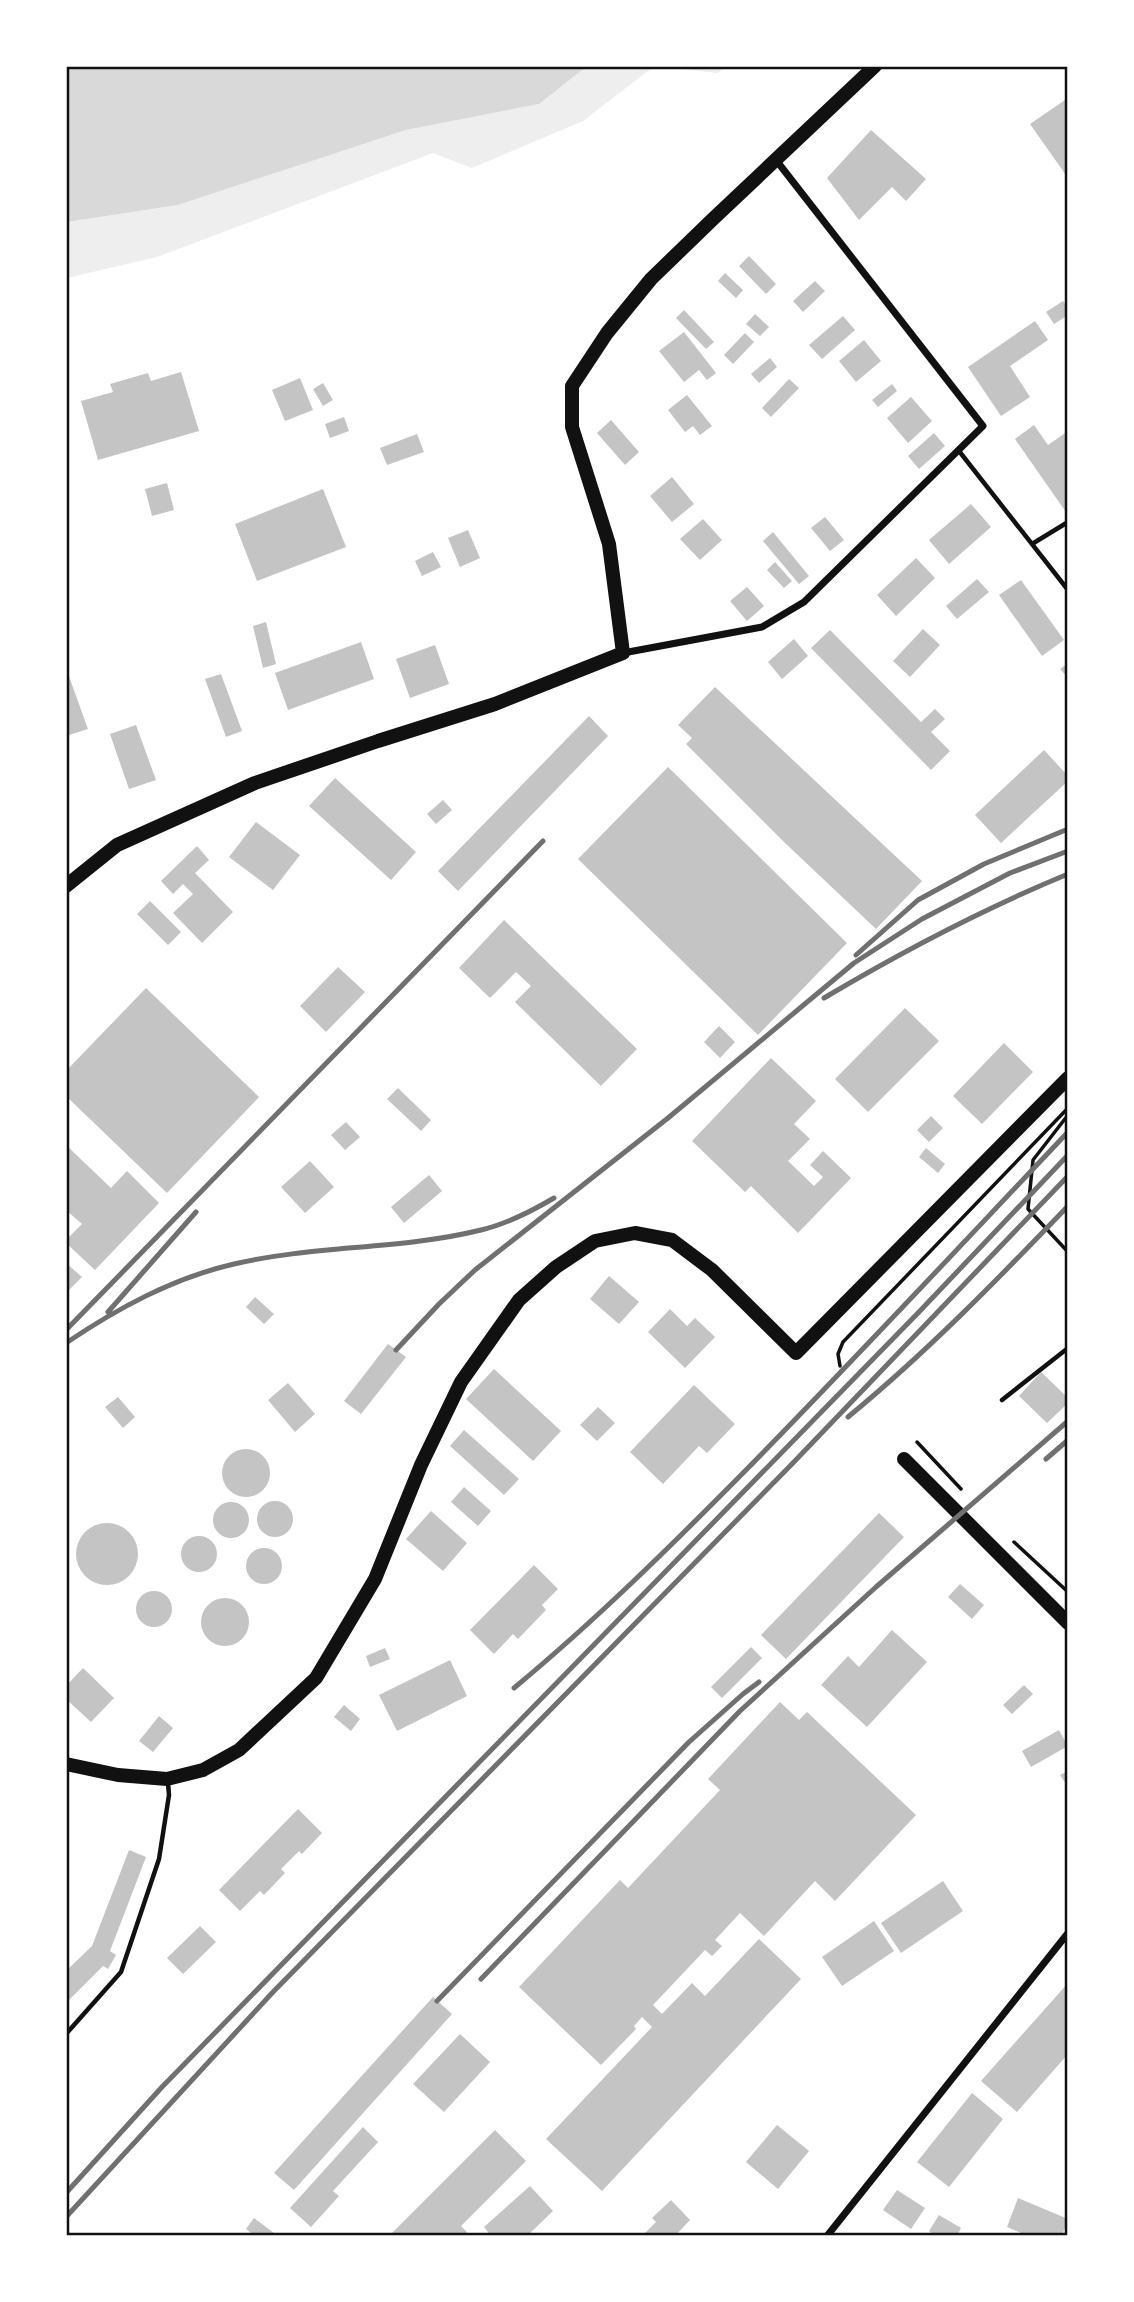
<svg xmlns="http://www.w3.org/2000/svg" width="1134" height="2302" font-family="'Work Sans',sans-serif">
<rect width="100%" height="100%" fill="#fff"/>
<path fill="#eee" d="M586 67H653L583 121 472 168 433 153 157 257 67 278V222L178 205 406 130 539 104Z
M665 67H726L717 73Z"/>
<path fill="#d9d9d9" d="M67 66H586V67L539 104 406 130 178 205 67 222Z"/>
<path fill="#c4c4c4" d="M1068 98V178L1030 124Z
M871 130 926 179 906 201 892 187 859 220 827 178Z
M749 256 776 284 766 294 739 266Z
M725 273 743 290 736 298 718 281Z
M815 281 825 291 803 312 793 301Z
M1063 301 1068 308V315L1054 324 1046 312Z
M684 310 714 342 706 349 676 318Z
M755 314 769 327 760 336 746 324Z
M843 316 855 330 822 359 809 345Z
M1035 321 1048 340 1010 366 1030 397 1001 416 968 367Z
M684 332 716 373 707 380 699 370 684 382 659 351Z
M745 333 754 342 733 364 724 355Z
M864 340 881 361 856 382 839 361Z
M770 358 777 367 759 383 751 374Z
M181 372 199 431 98 460 81 401 113 392 110 384 148 373 151 381Z
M300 378 313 410 285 421 272 390Z
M789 379 799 388 771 417 762 408Z
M323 383 333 400 323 406 313 389Z
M892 384 897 391 878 407 872 400Z
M687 395 712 426 700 435 693 426 685 432 668 410Z
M911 397 932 421 908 443 887 418Z
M344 417 349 431 330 438 325 424Z
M611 420 639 452 625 465 597 433Z
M1034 425 1048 445 1068 431V515L1015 439Z
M934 433 945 446 919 469 908 456Z
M417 434 424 452 387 465 380 448Z
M672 477 694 504 672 522 650 496Z
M167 483 174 510 152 516 145 489Z
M323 489 346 547 257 581 235 524Z
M971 504 991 527 949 564 929 540Z
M825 517 844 540 830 551 811 528Z
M703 519 722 540 700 560 680 539Z
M468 530 480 558 460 567 448 538Z
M773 532 809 576 799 584 763 541Z
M433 552 441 567 422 576 415 561Z
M916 558 935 578 896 616 877 595Z
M775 562 792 581 784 588 767 570Z
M977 579 989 592 957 619 946 606Z
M1021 580 1064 640 1042 656 999 595Z
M747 587 764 606 747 621 730 601Z
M266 622 276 664 263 668 253 626Z
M923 629 940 645 910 677 893 661Z
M830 630 921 722 935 709 945 719 931 732 950 751 931 770 811 648Z
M794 639 808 656 782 679 768 662Z
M361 642 374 679 288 710 275 673Z
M435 645 449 684 410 698 396 659Z
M1068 663V678L1060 669Z
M66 668 88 729 66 736Z
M221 674 242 731 226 737 205 679Z
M715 687 922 881 876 929 783 841 686 744 692 738 678 725Z
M589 716 608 736 458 891 438 871Z
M136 725 156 780 129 789 110 734Z
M1044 750 1068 776V781L1001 843 975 815Z
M668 767 847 943 758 1035 578 859Z
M335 778 416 852 391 880 309 806Z
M443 800 452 810 436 824 427 814Z
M256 822 300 855 273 890 229 857Z
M197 846 209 860 195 873 233 912 202 943 173 913 193 894 183 884 173 894 161 881Z
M150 901 181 932 168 945 137 914Z
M504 920 637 1049 601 1086 515 1002 531 986 516 972 490 998 459 968Z
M338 967 365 992 326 1032 300 1006Z
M146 988 259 1097 167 1193 66 1096V1071Z
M905 1008 939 1041 868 1112 835 1079Z
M719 1026 735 1042 720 1058 704 1042Z
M1004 1043 1033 1072 982 1124 953 1096Z
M771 1058 816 1101 794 1124 810 1139 788 1161 814 1186 823 1177 810 1165 823 1151 851 1178 798 1233 751 1186 745 1192 692 1141Z
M398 1088 431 1120 421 1131 387 1099Z
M931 1116 943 1128 929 1142 917 1130Z
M346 1122 360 1137 345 1150 331 1135Z
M66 1145 111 1188 127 1171 159 1203 95 1270 66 1243V1240L82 1224 66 1210Z
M926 1148 945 1164 938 1173 919 1157Z
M310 1161 334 1187 305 1213 281 1187Z
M429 1175 442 1191 404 1223 391 1207Z
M66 1263 82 1277 66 1293Z
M609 1276 639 1302 619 1324 590 1299Z
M255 1297 274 1314 264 1324 246 1307Z
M670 1309 687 1326 695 1318 715 1337 685 1368 648 1332Z
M388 1344 406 1357 361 1414 344 1401Z
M494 1369 561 1431 533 1461 466 1399Z
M1041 1372 1068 1398V1403L1047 1423 1019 1396Z
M288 1383 315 1414 295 1432 268 1400Z
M694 1385 735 1424 707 1453 699 1446 663 1484 630 1452Z
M118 1397 135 1417 123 1428 105 1407Z
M598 1407 615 1423 597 1441 580 1425Z
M464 1430 519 1479 504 1495 450 1446Z
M222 1473a24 24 0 1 1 48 0a24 24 0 1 1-48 0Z
M464 1487 491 1511 478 1526 451 1502Z
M257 1519a18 18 0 1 1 36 0a18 18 0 1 1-36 0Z
M213 1520a18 18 0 1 1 36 0a18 18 0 1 1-36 0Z
M431 1511 467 1543 443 1571 406 1539Z
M879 1513 904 1537 786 1659 761 1635Z
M76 1554a31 31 0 1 1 62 0a31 31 0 1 1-62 0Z
M181 1554a18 18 0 1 1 36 0a18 18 0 1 1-36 0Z
M246 1566a18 18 0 1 1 36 0a18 18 0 1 1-36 0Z
M534 1565 558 1589 542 1605 546 1610 518 1639 513 1634 494 1654 470 1630Z
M960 1584 984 1605 972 1619 948 1597Z
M136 1609a18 18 0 1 1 36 0a18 18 0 1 1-36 0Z
M201 1622a24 24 0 1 1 48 0a24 24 0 1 1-48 0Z
M892 1630 927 1662 867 1727 821 1685 848 1656 859 1667Z
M751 1647 762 1658 722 1698 711 1687Z
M385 1648 390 1659 370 1667 366 1656Z
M450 1660 467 1696 397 1731 379 1695Z
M83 1668 114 1698 91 1722 66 1699V1686Z
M1024 1685 1033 1694 1012 1714 1003 1705Z
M780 1702 799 1720 807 1712 916 1815 835 1901 815 1881 764 1936 740 1913 715 1940 722 1946 712 1956 705 1950 653 2005 662 2014 692 1983 705 1996 759 1939 801 1979 602 2191 546 2139 652 2027 642 2017 634 2026 636 2029 601 2065 519 1987 620 1880 628 1888 720 1790 708 1779Z
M344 1705 360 1719 351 1731 334 1717Z
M159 1716 173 1728 153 1752 139 1741Z
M1059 1730 1068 1746 1031 1767 1022 1751Z
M1068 1771V1787L1060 1775Z
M298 1809 322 1833 302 1854 299 1851 281 1869 285 1873 264 1895 260 1891 240 1911 219 1890Z
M129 1850 146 1857 110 1951 116 1955 108 1969 103 1966 66 2003V1971L92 1946Z
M943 1881 963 1911 901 1953 881 1923Z
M874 1921 894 1951 842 1986 822 1957Z
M200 1926 216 1942 183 1974 167 1958Z
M1068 1983V2054L1017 2112 981 2081Z
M433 1997 452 2014 294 2190 274 2173Z
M460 2034 490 2062 444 2112 413 2084Z
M972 2093 1003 2119 949 2187 917 2162Z
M777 2125 809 2151 778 2189 746 2162Z
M363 2127 378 2142 333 2191 339 2196 311 2227 290 2208Z
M495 2130 526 2161 461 2226 467 2232 464 2236H389Z
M530 2186 553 2211 527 2236H491L484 2227Z
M897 2190 925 2208 911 2229 883 2210Z
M1018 2198 1068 2219 1062 2236H1028L1007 2227Z
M671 2200 690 2220 675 2236H642L656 2222 652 2218Z
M939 2215 961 2228 957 2236H935L929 2231Z
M254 2218 278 2236H255L246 2229Z"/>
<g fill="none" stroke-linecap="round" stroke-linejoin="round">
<path stroke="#111" stroke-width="3.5" d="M1068 1115 1033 1160 1028 1209 1068 1252
M840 1366 838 1354 843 1342 1068 1108
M917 1442 961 1489
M1014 1542 1068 1592"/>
<path stroke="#111" stroke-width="4.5" d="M959 451 1068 590
M1032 544 1068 522
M1002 1400 1068 1348
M66 2034 121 1972 159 1859 169 1795 168 1783"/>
<path stroke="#111" stroke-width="7" d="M623 653 762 627 804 602 983 426 776 160
M827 2236 1068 1933"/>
<path stroke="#111" stroke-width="14" d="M66 886 117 845 255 783 378 741 495 704 623 653 609 544 572 427V386L607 333 651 279 714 218 875 66
M904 1459 1068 1623
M66 1764 118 1775 167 1779 203 1770 239 1750 316 1678 375 1579 421 1465 461 1382 519 1300 556 1267 595 1241 635 1233 672 1240 712 1270 796 1353 1068 1078"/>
<path stroke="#707070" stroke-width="5" d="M856 955 918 900 984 864 1068 829
M824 998C903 951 983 909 1068 874
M108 1312 196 1212
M66 1330 543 841
M66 1343C118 1308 173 1278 234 1264 315 1245 400 1250 481 1230 506 1224 532 1211 554 1198
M396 1350 439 1304 475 1270 668 1118 854 963 922 919 1010 873 1068 851
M848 1417C927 1352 997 1280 1068 1206
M1046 1459 1068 1440
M514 1688C596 1620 671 1546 746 1470 855 1359 961 1245 1068 1132
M481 1979 740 1711 876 1587 1068 1421
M437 2001 689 1742 743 1694 759 1682
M66 2193 162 2087 918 1313 1068 1155
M66 2217 273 1992 791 1465 1068 1176"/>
</g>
<rect width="1134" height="2302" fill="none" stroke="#ffffff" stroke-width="136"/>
<rect x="68" y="68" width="998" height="2166" fill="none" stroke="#111" stroke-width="2.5"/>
</svg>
